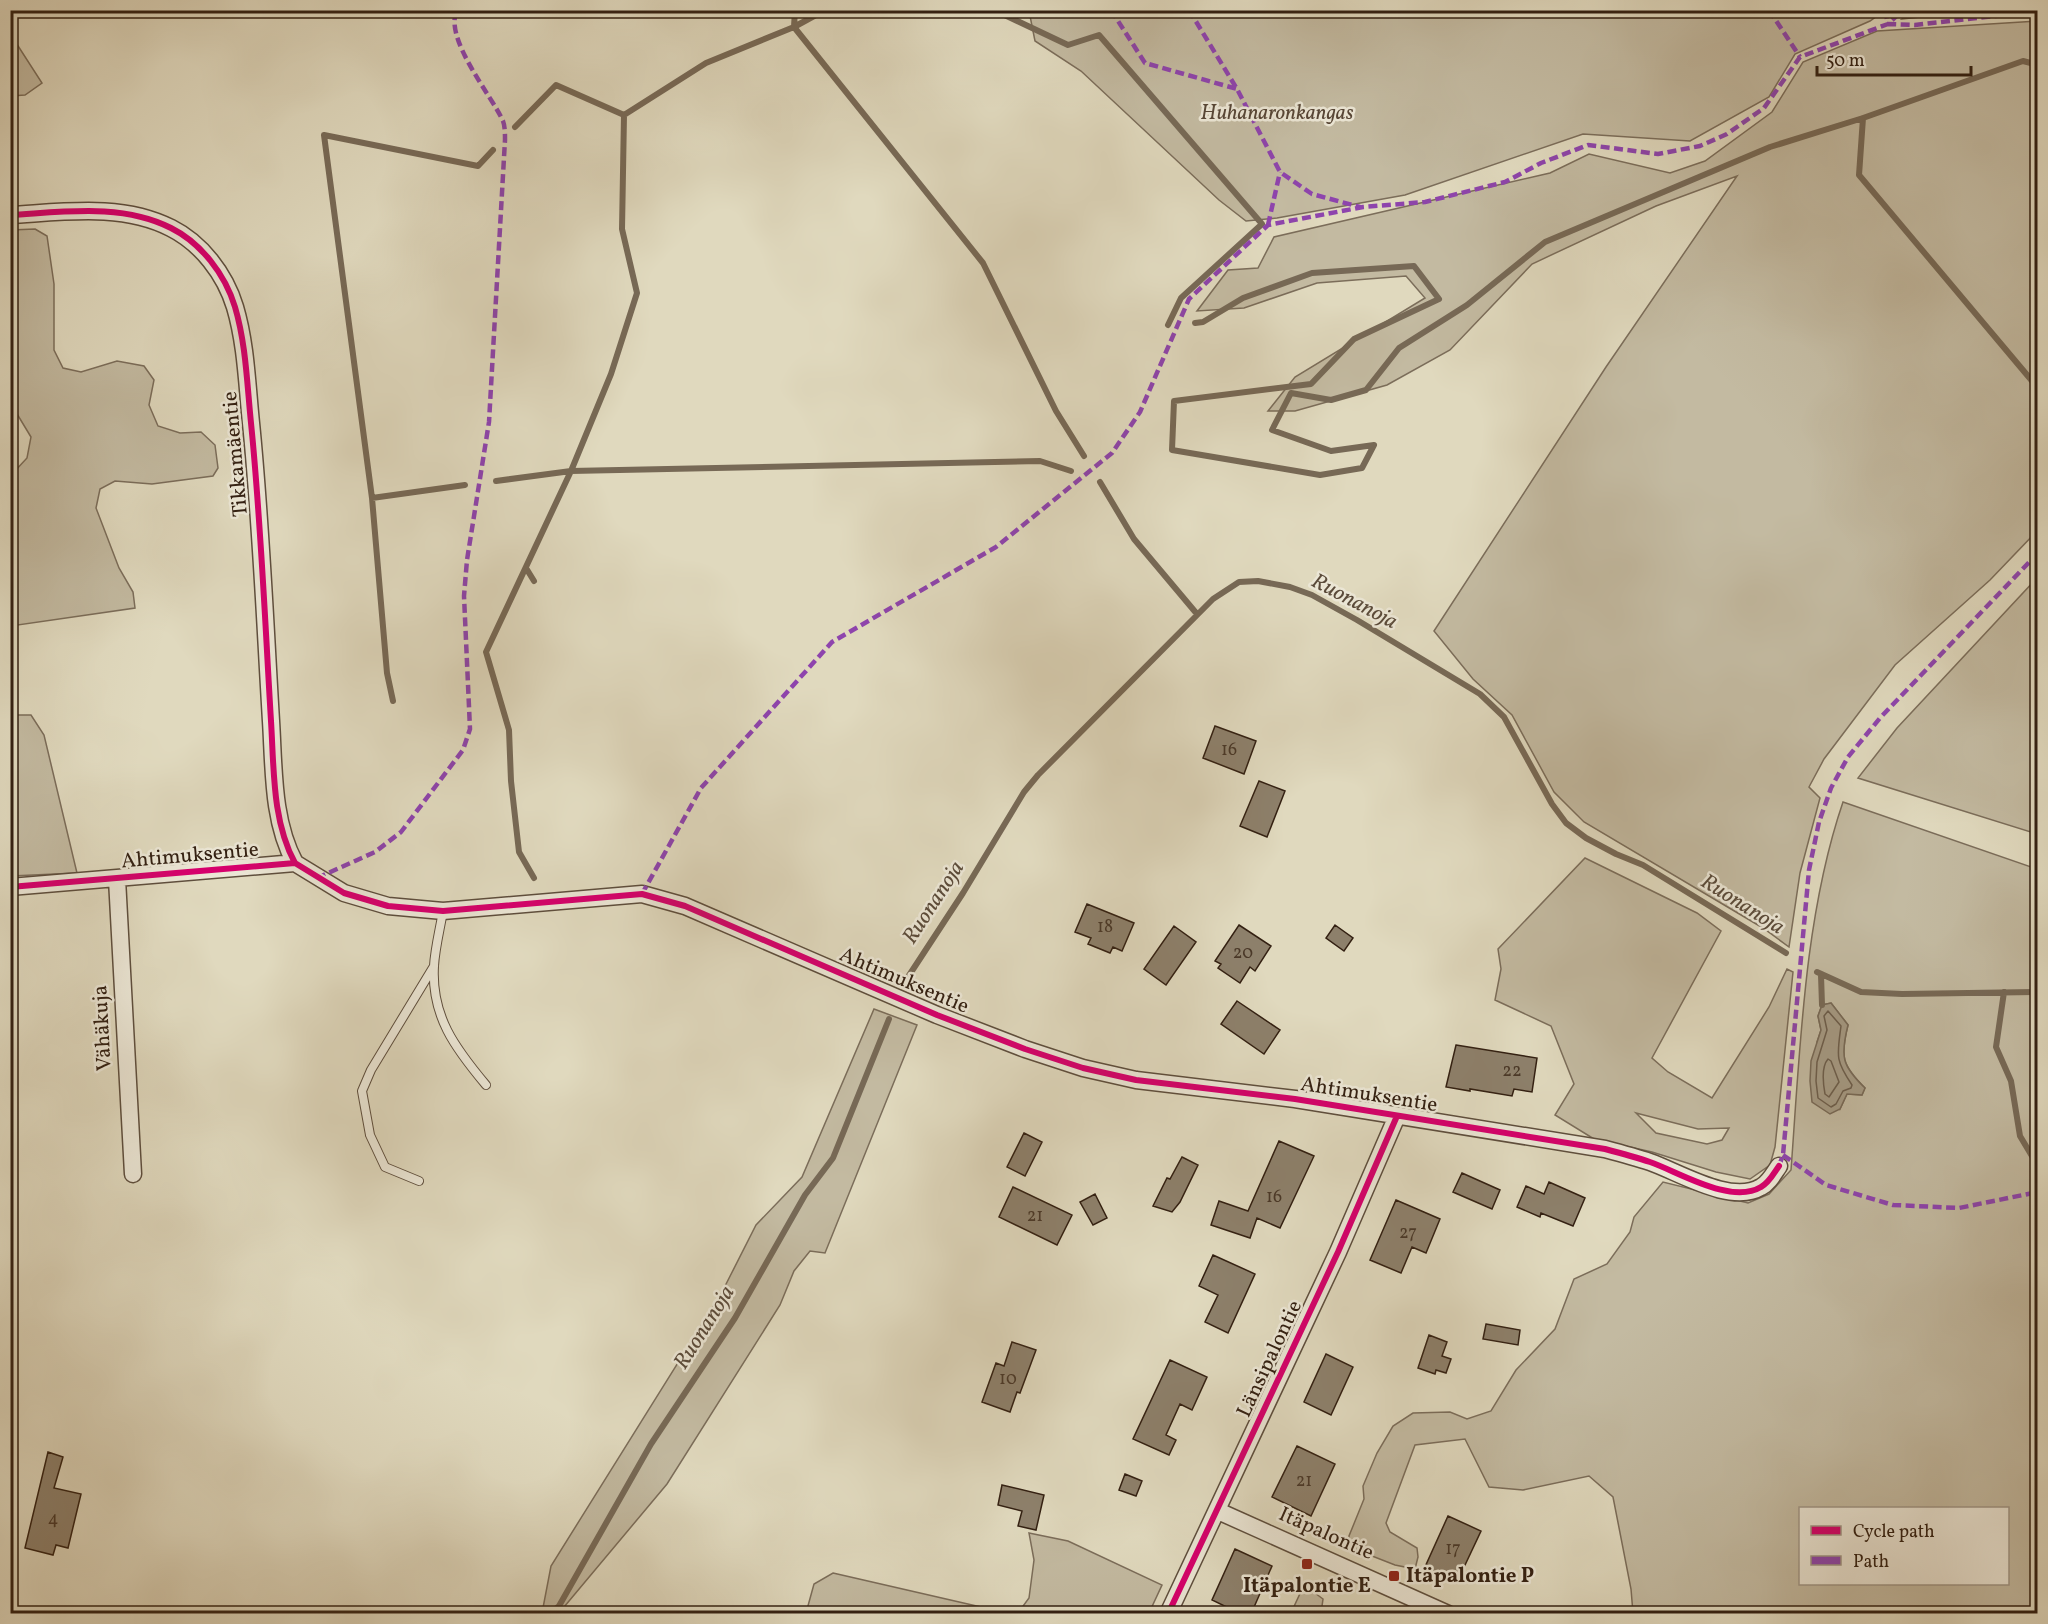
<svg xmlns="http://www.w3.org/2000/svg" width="2048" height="1624" font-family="Vollkorn,serif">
<rect width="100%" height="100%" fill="#e0d9be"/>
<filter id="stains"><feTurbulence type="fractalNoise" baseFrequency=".00333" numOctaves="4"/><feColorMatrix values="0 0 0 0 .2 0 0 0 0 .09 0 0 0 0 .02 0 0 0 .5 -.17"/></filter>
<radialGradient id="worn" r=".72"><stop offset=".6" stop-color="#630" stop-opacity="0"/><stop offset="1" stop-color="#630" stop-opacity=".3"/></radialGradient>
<path fill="#c3baa1" stroke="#7b6d5a" stroke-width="1.5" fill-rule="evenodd" d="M1912 10H1975V11L1902 19Z
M1029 11V10L1884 11 1870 21 1795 54 1769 97 1690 141 1583 134 1405 195 1277 218 1246 221 1219 200 1081 71 1035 41Z
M2037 21V531L1990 580 1895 665 1824 759 1809 787 1820 798 1800 873 1789 947 1763 928 1584 822 1554 792 1512 715 1473 679 1434 631 1606 367 1737 176 1656 206 1532 264 1450 350 1387 385 1295 411H1268L1295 377 1425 298 1406 276 1317 283 1244 308 1197 311 1228 270 1258 268 1274 237 1550 173 1589 154 1670 173 1705 161 1772 112 1803 62 1877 31Z
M11 35 42 83 25 95 11 96Z
M35 229 47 236 54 284V350L63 368 81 372 117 361 144 366 154 380 149 405 158 426 180 433 201 432 215 445 218 468 213 476 152 484 115 481 100 489 96 508 119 568 133 592 135 608 11 626V472H14L27 458 31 437 11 404V230Z
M2037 578V834L1858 778 1897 728Z
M10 715H31L44 735 77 873 11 876Z
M1843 802 2037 869V1613H1633L1631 1589 1613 1497 1589 1476 1523 1490 1489 1487 1465 1439 1415 1445 1386 1523 1390 1532 1417 1548 1418 1557 1415 1569 1395 1565 1349 1547V1536L1364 1499 1363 1486 1377 1453 1393 1426 1413 1413 1450 1412 1467 1419 1491 1411 1516 1370 1555 1329 1574 1279 1607 1264 1630 1232 1634 1217 1663 1182 1748 1203 1769 1194 1791 1170C1800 1051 1804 916 1843 802ZM1831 1003 1848 1025C1840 1057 1842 1065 1865 1088L1862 1095 1847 1094 1840 1109 1817 1042 1821 1030 1818 1016 1822 1005ZM1800 1508H2008V1584H1800Z
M1585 858 1697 913 1721 931 1652 1058 1668 1072 1712 1098 1769 1007 1787 969 1793 972 1775 1147 1770 1165 1750 1179 1716 1172 1652 1152 1594 1139 1555 1115 1574 1084 1551 1026 1495 1000 1501 969 1498 949ZM1636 1113 1698 1129 1729 1128 1722 1140 1707 1144 1656 1133Z
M874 1009 917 1025 825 1253 810 1251 794 1271 780 1305 667 1484 559 1613H542L551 1566 721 1294 756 1225 802 1177Z
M1029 1533 1068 1541 1162 1585 1149 1613H1018L1029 1598 1034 1560Z
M833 1573 1007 1613H806L814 1584Z
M1304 1585 1323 1599 1321 1613H1291Z"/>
<path fill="#a59a84" stroke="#776956" stroke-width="1.5" d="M1831 1003 1848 1025C1840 1057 1842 1066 1865 1088L1862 1095 1847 1094 1840 1109 1830 1114 1812 1102 1810 1081 1811 1061 1821 1030 1818 1016 1822 1005Z"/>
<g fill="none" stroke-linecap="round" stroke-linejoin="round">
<path stroke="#6c5d4b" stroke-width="1.5" d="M1828 1011 1841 1026C1837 1056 1835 1060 1852 1085L1851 1088 1843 1091 1836 1104 1831 1107 1818 1098 1816 1081 1817 1062 1827 1030 1824 1016Z
M1828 1059 1831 1061 1839 1082 1829 1097 1825 1094C1823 1083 1821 1067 1828 1059Z"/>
<path stroke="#776956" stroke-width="6" d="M795 10 794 27 983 263 1056 411 1084 456
M994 10 1068 45 1099 35 1262 224 1181 298 1168 325
M1863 118 1859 175 2038 388
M515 127 556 85 624 115 706 63 794 27 825 10
M1195 323 1203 322 1243 298 1312 273 1414 266 1439 299 1354 339 1311 384 1174 401 1172 450 1320 475 1362 468 1374 445 1331 451 1272 430 1291 393 1331 400 1366 390 1399 348 1467 305 1545 242 1770 147 1863 118 2023 61 2038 65
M496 481 571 471 1040 461 1071 471
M1100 482 1134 539 1197 614
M372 498 465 485
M526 568 534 581
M393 701 387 673 372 498 324 135 478 166 493 150
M534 878 519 852 511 781 509 730 486 652 571 471 611 374 637 293 622 229 624 115
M1817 972 1861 992 1902 994 2038 992
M1821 975 1822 1005
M906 980 963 893 1024 792 1038 775 1213 599 1239 582 1258 581 1290 587 1312 595 1357 620 1480 694 1504 717 1552 804 1566 823 1586 838 1616 854 1643 865 1786 953
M2004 992 1996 1047 2011 1081 2020 1136 2038 1166
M549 1614 559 1606 651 1444 735 1318 805 1195 833 1158 889 1019"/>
</g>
<path fill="#8d806b" stroke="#332012" stroke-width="1.5" d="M1215 726 1256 741 1244 774 1203 758Z
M1259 781 1285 791 1267 837 1240 826Z
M1087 904 1134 923 1122 951 1113 947 1110 953 1088 944 1091 938 1075 932Z
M1239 925 1271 946 1255 971 1250 967 1240 983 1218 968 1221 964 1215 961Z
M1335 925 1353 938 1344 951 1326 938Z
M1174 926 1196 942 1166 985 1144 969Z
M1237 1001 1280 1030 1264 1054 1221 1024Z
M1456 1045 1537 1058 1532 1092 1514 1089 1512 1096 1470 1089V1091L1446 1087Z
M1024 1133 1042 1142 1025 1176 1007 1167Z
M1279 1141 1314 1156 1280 1228 1257 1218 1250 1238 1211 1225 1219 1201 1248 1211Z
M1182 1157 1198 1165 1180 1202 1172 1212 1153 1206 1167 1178 1170 1179Z
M1462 1173 1500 1190 1492 1209 1453 1192Z
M1549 1182 1585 1198 1573 1226 1541 1213 1540 1217 1517 1207 1526 1186 1544 1194Z
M1013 1187 1072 1215 1057 1245 999 1217Z
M1095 1194 1107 1218 1093 1225 1080 1202Z
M1396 1200 1440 1219 1426 1253 1412 1247 1401 1273 1370 1260Z
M1213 1255 1255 1274 1228 1333 1205 1322 1218 1295 1199 1286Z
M1486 1324 1520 1330 1518 1345 1483 1339Z
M1429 1335 1447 1342 1442 1356 1451 1359 1446 1373 1436 1370 1435 1374 1418 1368Z
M1012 1342 1036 1350 1020 1393 1017 1392 1010 1412 982 1402 996 1363 1004 1366Z
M1326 1354 1353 1367 1331 1415 1304 1402Z
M1170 1360 1207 1377 1192 1410 1180 1404 1166 1435 1176 1440 1169 1455 1133 1439Z
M1297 1446 1335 1464 1311 1516 1272 1497Z
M48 1452 63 1457 54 1488 81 1494 68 1548 56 1545 53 1555 25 1548Z
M1125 1474 1142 1481 1136 1496 1119 1490Z
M1002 1485 1044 1495 1036 1530 1018 1526 1022 1511 998 1505Z
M1448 1516 1481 1531 1457 1582 1425 1567Z
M1235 1549 1272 1566 1251 1614H1241L1212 1600Z"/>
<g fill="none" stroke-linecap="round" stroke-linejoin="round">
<g stroke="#5e4e3d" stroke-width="10">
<path id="service" d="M443 911C440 929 435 948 434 966 431 1016 455 1048 486 1085
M419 1181 385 1167 370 1135 362 1091 371 1070 434 966"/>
</g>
<g stroke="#5e4e3d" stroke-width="19">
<path id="minor" d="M10 215C64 212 122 203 171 228 201 243 225 274 235 307 246 344 247 384 251 423 261 522 265 622 271 721 274 768 272 821 295 863
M117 879 133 1174
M10 887 295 863 344 893 388 906 443 911 642 894 685 906 937 1015 1025 1049 1083 1068 1136 1080 1295 1099 1605 1149C1620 1153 1635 1157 1650 1162 1679 1172 1731 1205 1761 1187 1769 1183 1774 1173 1779 1166
M1218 1511 1448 1614
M1168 1614 1338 1252 1397 1116"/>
</g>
<use href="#service" stroke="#ebe6d5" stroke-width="8"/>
<use href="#minor" stroke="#ebe6d5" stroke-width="16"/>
<path stroke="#8e44ad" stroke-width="4.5" stroke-dasharray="9 4.5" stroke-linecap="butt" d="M1111 10 1145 63 1237 89
M1189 10 1237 89 1280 172 1312 194 1360 207
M1769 10 1800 57
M1885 10 1888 24 1915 25 2038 11
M1268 225 1280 172
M317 878 375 852 401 832 463 750 470 729 464 596 467 560 489 422 505 140C505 134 505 126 503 121 492 96 443 38 457 10
M642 894 701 788 832 642 996 547 1112 453 1140 412 1189 299 1268 225 1363 207 1425 202 1505 182 1541 163 1588 145 1658 154 1700 146 1727 134 1764 108 1800 57 1888 24 1903 10
M1783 1155 1826 1185 1893 1205 1959 1208 2033 1193 2038 1195
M1779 1166 1783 1155 1809 870 1819 822 1831 788 1848 757 1880 718 2038 553"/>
<g stroke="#ebe6d5" stroke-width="10">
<path id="cycleway" d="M10 215C64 212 122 203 171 228 201 243 225 274 235 307 246 344 247 384 251 423 261 522 265 622 271 721 274 768 272 821 295 863
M10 887 295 863 344 893 388 906 443 911 642 894 685 906 937 1015 1025 1049 1083 1068 1136 1080 1295 1099 1605 1149C1620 1153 1635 1157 1650 1162 1679 1172 1731 1205 1761 1187 1769 1183 1774 1173 1779 1166
M1168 1614 1338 1252 1397 1116"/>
</g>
<use href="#cycleway" stroke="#d6006c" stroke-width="6"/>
</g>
<g fill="#8f2418" stroke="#ebe6d5" stroke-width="2">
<rect x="1301" y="1558" width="12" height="12" rx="3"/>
<rect x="1388" y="1570" width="12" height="12" rx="3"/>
</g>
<g text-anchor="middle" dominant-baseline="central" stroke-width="5" stroke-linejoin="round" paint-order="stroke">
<g font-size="18" fill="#4a3828">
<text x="1229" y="750">16</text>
<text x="1105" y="927">18</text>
<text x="1243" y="953">20</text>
<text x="1512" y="1071">22</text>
<text x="1274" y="1197">16</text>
<text x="1035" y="1216">21</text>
<text x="1408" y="1233">27</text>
<text x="1008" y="1379">10</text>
<text x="1304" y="1481">21</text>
<text x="53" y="1519">4</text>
<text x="1453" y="1549">17</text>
</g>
<g font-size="21" font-style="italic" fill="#574636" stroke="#ebe6d5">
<text x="1277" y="113">Huhanaronkangas</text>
</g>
<g font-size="21" fill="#332012" stroke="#ebe6d5">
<text transform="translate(236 454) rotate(-95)">Tikkamäentie</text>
<text transform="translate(190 856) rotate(-5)">Ahtimuksentie</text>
<text transform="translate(904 981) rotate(23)">Ahtimuksentie</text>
<text transform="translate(103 1028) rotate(-93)">Vähäkuja</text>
<text transform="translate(1369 1095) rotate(9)">Ahtimuksentie</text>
<text transform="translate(1270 1359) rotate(-65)">Länsipalontie</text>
<text transform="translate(1326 1534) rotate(24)">Itäpalontie</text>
</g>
<g font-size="21" font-weight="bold" fill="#332012" stroke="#ebe6d5" text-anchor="start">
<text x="1406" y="1576">Itäpalontie P</text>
<text x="1307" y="1586" text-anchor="middle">Itäpalontie E</text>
</g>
<g font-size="22" font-style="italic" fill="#5b4b3a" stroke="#ebe6d5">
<text transform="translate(1354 602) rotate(28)">Ruonanoja</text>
<text transform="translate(934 903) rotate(-57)">Ruonanoja</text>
<text transform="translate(1742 905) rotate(32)">Ruonanoja</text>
<text transform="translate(705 1328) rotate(-58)">Ruonanoja</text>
</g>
</g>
<rect width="2048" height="1624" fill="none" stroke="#e0d9be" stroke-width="36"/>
<rect x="12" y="12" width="2024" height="1600" fill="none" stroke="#332012" stroke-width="3"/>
<rect x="18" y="18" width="2012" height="1588" fill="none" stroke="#332012" stroke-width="1.5"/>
<rect x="1799" y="1507" width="210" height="78" fill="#ebe6d5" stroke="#a19787" stroke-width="1.5"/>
<rect x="1811" y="1526" width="30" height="9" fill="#d6006c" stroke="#a19787" stroke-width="1.5"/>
<text x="1853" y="1537" font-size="18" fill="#332012">Cycle path</text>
<rect x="1811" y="1556" width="30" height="9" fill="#8e44ad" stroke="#a19787" stroke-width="1.5"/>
<text x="1853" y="1567" font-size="18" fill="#332012">Path</text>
<path d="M1817 66v9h154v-9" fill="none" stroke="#332012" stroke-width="3"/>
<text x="1826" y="66" font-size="18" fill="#332012" stroke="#ebe6d5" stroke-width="4.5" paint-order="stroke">50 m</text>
<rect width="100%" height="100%" filter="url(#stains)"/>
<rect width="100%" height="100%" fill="url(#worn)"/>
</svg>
